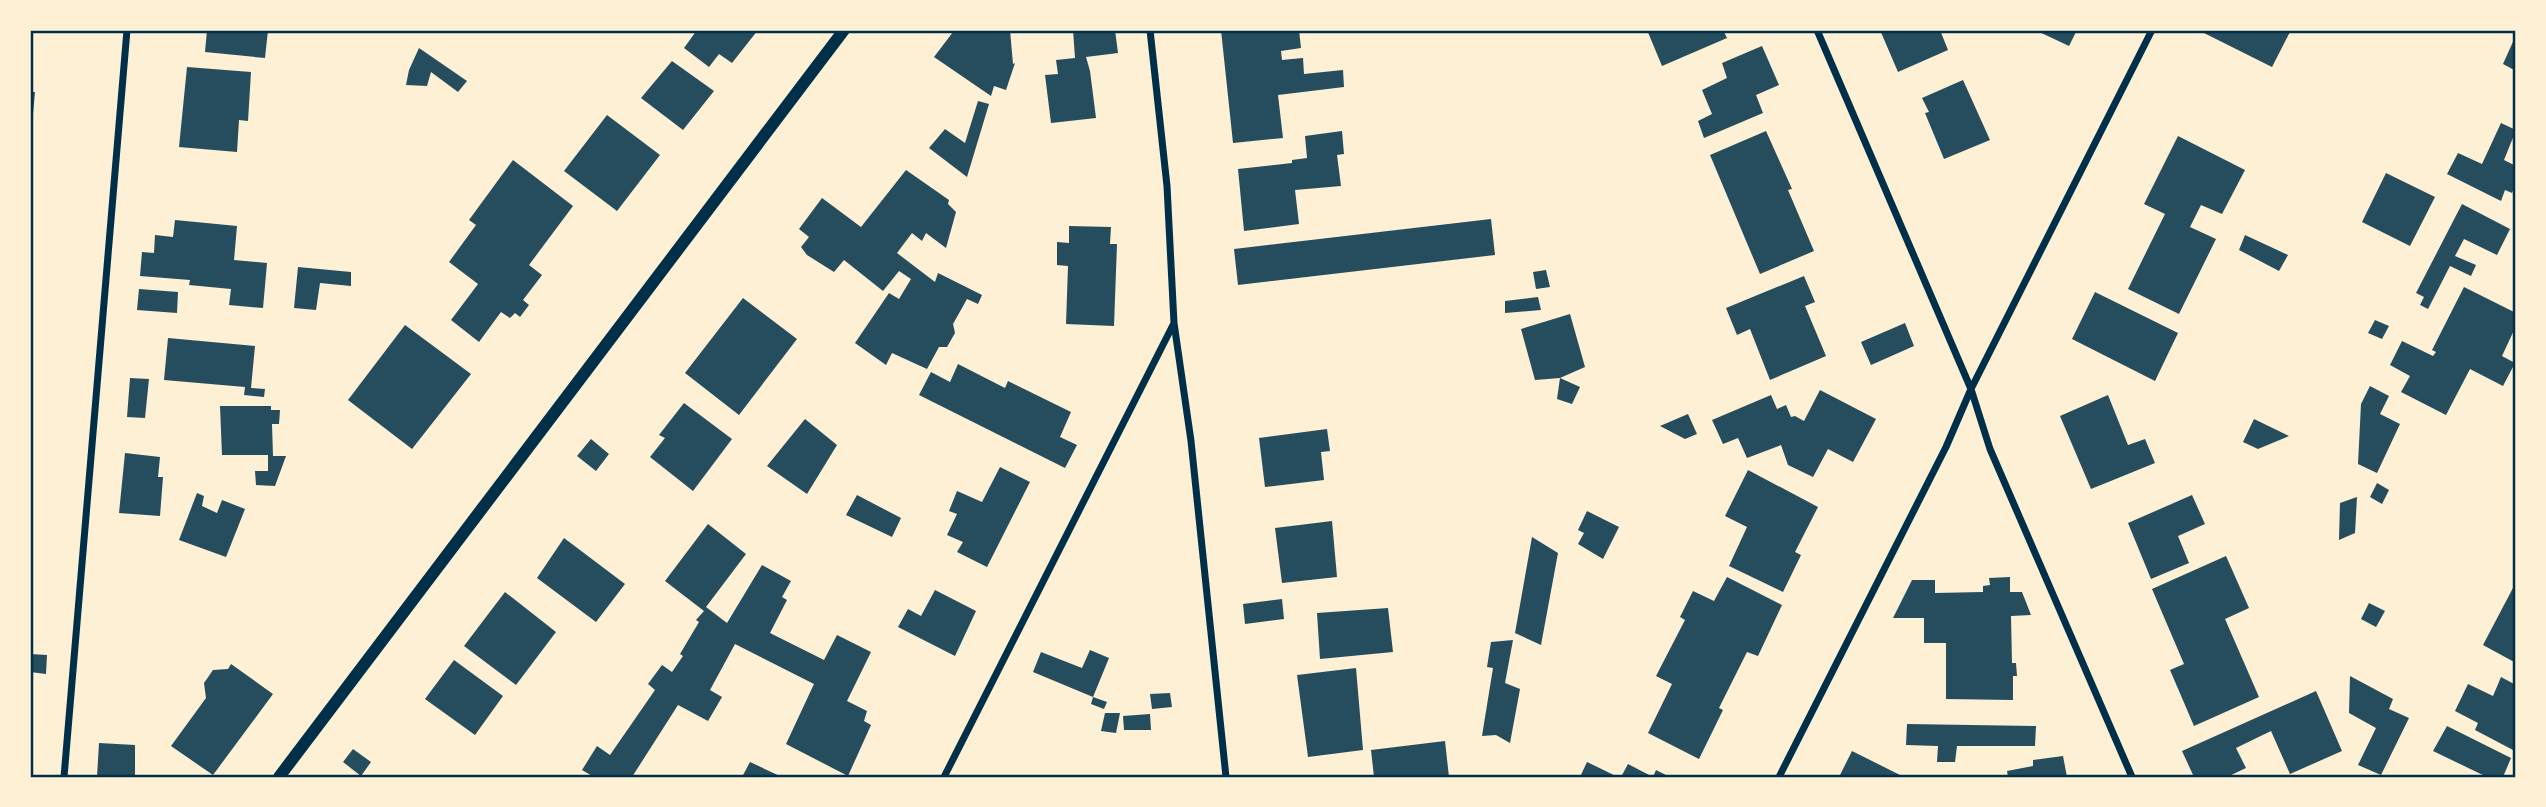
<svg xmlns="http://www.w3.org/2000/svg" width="2546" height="807" font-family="Mulish,sans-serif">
<rect width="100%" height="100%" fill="#fdf0d5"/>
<path fill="#264d5e" d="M207 30H268L265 58 205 52Z
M697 30H758L732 63 719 54 709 67 684 48Z
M949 30H1010L1013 64 1015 63 1006 90 994 86 991 96 934 57 953 32Z
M1073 30H1115L1118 53 1086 57 1090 71 1096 118 1051 123 1045 75 1058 74 1056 60 1075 58Z
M1221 30H1299L1301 48 1281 51 1282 60 1303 58 1304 74 1343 70 1344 87 1278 95 1283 138 1233 143Z
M1647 30H1723L1727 38 1662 66Z
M1880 30H1940L1948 50 1898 72Z
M2035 30H2077L2069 46Z
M2203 30H2291L2272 67 2202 32Z
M2516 35V71L2503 64Z
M1762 46 1779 85 1756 95 1763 113 1704 138 1698 121 1712 114 1702 90 1727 78 1722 63Z
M419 48 467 81 458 92 431 72 427 86 406 85 409 70Z
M672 61 714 91 683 130 641 98Z
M187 67 251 72 248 121 239 120 237 152 179 147Z
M1963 80 1990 140 1944 159 1925 113 1929 112 1922 98Z
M30 92H35L33 114H30Z
M978 101 989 104 967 177 929 148 945 129 965 143Z
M607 115 660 155 617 211 564 171Z
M2501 123 2516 130 2504 160 2516 166V184L2512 193 2505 190 2501 201 2447 174 2458 153 2482 164Z
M1342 131 1344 154 1337 155 1341 186 1295 190 1299 224 1244 231 1238 169 1292 163V160L1307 158 1305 136Z
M1766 131 1792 189 1788 190 1814 251 1760 274 1710 155Z
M2178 136 2245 170 2222 214 2201 205 2190 227 2216 239 2179 314 2128 289 2165 214 2144 204Z
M513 160 573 206 529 265 542 275 523 300 529 305 520 317 515 313 510 318 501 312 479 342 451 320 478 284 449 262 476 225 469 220Z
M906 170 949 200 948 204 956 212 946 248 926 233 922 241 912 233 897 253 935 282 938 273 982 295 978 304 967 299 953 324 955 333 947 347H939L927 369 892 353 886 365 855 343 889 293 899 299 911 279 899 271 883 291 844 260 834 272 807 255 801 247 809 237 799 229 822 198 861 227Z
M2386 173 2435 197 2410 246 2362 222Z
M2462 204 2510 229 2497 255 2464 239 2455 256 2476 265 2471 276 2450 266 2428 309 2420 305 2424 297 2416 293Z
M1491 219 1495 255 1238 285 1234 249Z
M175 220 237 226 234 260 267 263 263 308 229 305 231 289 189 285 190 280 140 276 142 252 154 253 155 235 173 237Z
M1069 226 1111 227 1110 244H1117L1114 326 1066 324 1068 266 1057 265V242L1069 243Z
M2245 235 2288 255 2279 271 2239 250Z
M298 267 351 272V286L320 283 316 310 294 308Z
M1546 270 1550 287 1536 289 1533 272Z
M1804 276 1815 302 1805 306 1826 356 1770 380 1750 329 1737 335 1726 308Z
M2464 287 2516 313V326L2502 356 2515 363 2503 386 2470 369 2446 415 2401 392 2410 376 2390 365 2402 341 2433 356 2436 352 2432 350Z
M139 289 178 292 177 313 137 310Z
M2095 292 2178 333 2155 381 2072 339Z
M1538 297 1541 310 1505 313V301Z
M743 298 797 339 739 415 685 373Z
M1570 314 1585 367 1560 378 1535 380 1521 329Z
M2375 320 2389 326 2382 339 2368 333Z
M1905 323 1914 346 1871 365 1861 342Z
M405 325 471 374 412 449 348 400Z
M168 338 255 346 251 388 265 389 264 397 244 395 245 387 164 380Z
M958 364 1005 388 1008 381 1071 412 1060 437 1077 445 1065 468 919 395 931 372 950 382Z
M130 378 149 379 145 418 127 417Z
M1560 378 1580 387 1572 404 1557 399Z
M2370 386 2389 396 2380 414 2400 424 2377 473 2358 464 2361 404Z
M1820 390 1876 419 1853 462 1828 449 1813 477 1788 465 1781 445 1747 458 1738 438 1723 444 1712 420 1771 395 1777 409 1786 405 1791 417 1795 416 1804 421Z
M2108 395 2128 445 2145 439 2155 463 2091 489 2060 416Z
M684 403 732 439 693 491 650 457 665 438 659 435Z
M220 406H271V410H280L279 424H272L273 456H286L275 486 256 485 255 471H268V455H222Z
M1688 414 1697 434 1685 439 1660 426Z
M805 419 837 445 807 494 767 466Z
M2254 419 2289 436 2258 449 2243 442Z
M1327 429 1330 451 1321 452 1324 480 1265 487 1259 438Z
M591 439 609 454 596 471 577 456Z
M125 453 160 457 158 477H163L160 516 119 513Z
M1000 467 1030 482 987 567 957 552 963 542 947 535 957 514 949 511 957 491 982 502Z
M1748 470 1818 507 1795 552 1801 555 1783 592 1729 566 1747 527 1725 516Z
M2377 483 2389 490 2382 504 2370 497Z
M197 493 204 496 202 506 217 513 222 500 245 509 226 557 179 540Z
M857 495 901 518 892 537 846 515Z
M2192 495 2205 524 2178 536 2189 563 2151 579 2128 523Z
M2357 497 2355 533 2339 540 2340 503Z
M1587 511 1619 527 1603 559 1578 544 1584 533 1578 530Z
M1332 521 1337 577 1282 583 1275 528Z
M708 524 746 554 706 607 727 623 762 565 791 581 782 597 787 600 770 633 824 660 837 635 871 652 847 701 867 711 864 721 871 725 848 776 786 744 814 684 735 644 710 690 722 697 708 721 678 705 632 777H594L582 770 597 746 610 755 655 690 648 684 662 665 672 672 683 656 680 654 699 622 696 620 704 611 665 581Z
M1532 537 1558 553 1541 645 1515 633Z
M564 538 625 584 596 622 537 578Z
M2226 556 2249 608 2225 619 2259 697 2194 726 2170 670 2184 664 2152 589Z
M1727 577 1782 605 1758 656 1747 652 1719 708 1723 710 1699 759 1648 733 1672 684 1656 676 1685 620 1680 617 1693 591 1714 601Z
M2010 577V592H2022L2031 615 2011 616 2012 663H2016L2017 676H2013V700L1946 699V643H1924V618H1893L1912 580H1935V593L1983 592V586L1990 585 1989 578Z
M2514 586H2516V663L2483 645Z
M935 590 976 611 955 656 898 627 908 609 921 616Z
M505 592 556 632 516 685 464 646Z
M1282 599 1284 619 1245 624 1243 604Z
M2369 603 2385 611 2376 627 2361 619Z
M1388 608 1393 652 1320 659 1317 613Z
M1513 640 1505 683 1520 689 1510 743 1496 735 1482 736 1493 668 1487 667 1491 642Z
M1090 650 1109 658 1093 697 1107 702 1104 709 1091 704 1093 697 1033 672 1041 652 1082 668Z
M30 654 47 655 46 674 30 672Z
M454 660 503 696 475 735 425 699Z
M231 664 273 694 213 775 171 746 206 698 204 683 213 670 228 669Z
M1356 668 1363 750 1308 757 1297 675Z
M2350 676 2393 699 2389 709 2409 718 2381 775 2358 765 2376 728 2349 713Z
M2501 677 2516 685V743L2513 750 2475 730 2478 723 2455 711 2468 684 2493 696Z
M2316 691 2342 751 2290 774 2271 731 2236 748 2246 768 2227 777H2194L2182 751Z
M1170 693 1172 707 1152 709 1150 694Z
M1105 713H1120L1116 733 1101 731Z
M1150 714 1151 730H1124L1123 716Z
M1907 724 2036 726 2035 746H1957L1955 762H1937L1938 746 1906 745Z
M2447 726 2511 758 2503 777H2487L2433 751Z
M1445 741 1449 777H1374L1371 750Z
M99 743 135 745V777H97Z
M353 749 371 762 361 776 343 762Z
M1852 751 1904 777H1839Z
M2063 756 2067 777H2008L2007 771 2033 766V760Z
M750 762 782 777H742Z
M1587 762 1618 777H1580Z
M1628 764 1653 777 1656 770 1670 777H1621Z"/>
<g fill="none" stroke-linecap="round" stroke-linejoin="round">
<path stroke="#003049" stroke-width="7" d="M1150 30 1167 186 1174 323 1191 441 1226 777
M1817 30 1971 389 1990 449 2132 777
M64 777 127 30
M944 777 1173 325
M1779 777 1946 447 1971 389 2152 30"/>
<path stroke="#003049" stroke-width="12" d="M279 777 844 30"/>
</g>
<rect width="2546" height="807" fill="none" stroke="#fdf0d5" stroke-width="63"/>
<rect x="32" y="32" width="2482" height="744" fill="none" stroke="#003049" stroke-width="2.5"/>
</svg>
